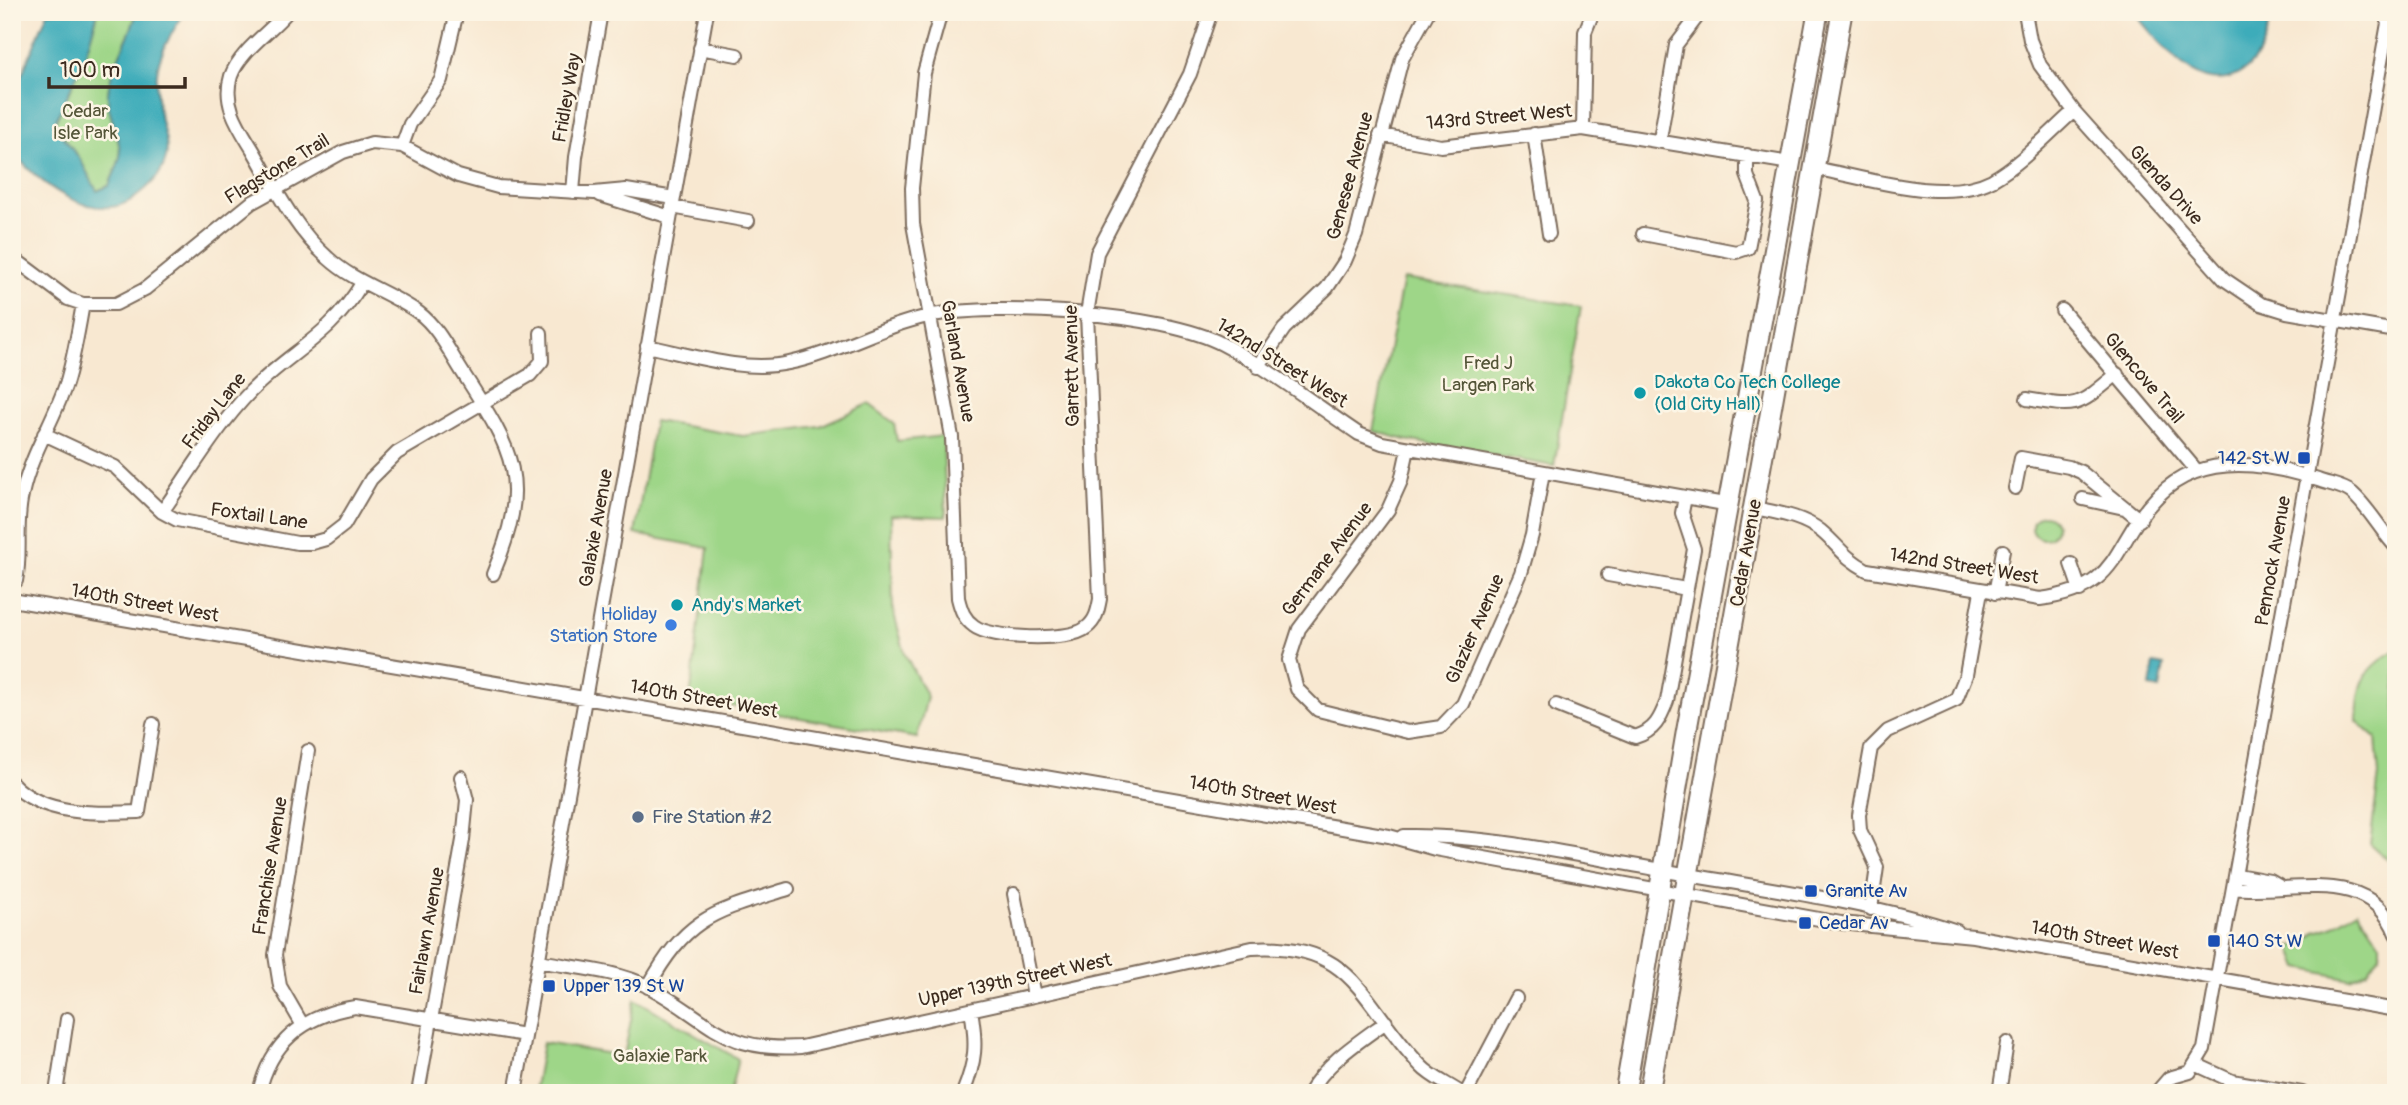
<svg xmlns="http://www.w3.org/2000/svg" width="2408" height="1105" font-family="Pangolin,sans-serif">
<rect width="100%" height="100%" fill="#fcf5e5"/>
<filter id="ink" filterUnits="userSpaceOnUse"><feTurbulence type="fractalNoise" baseFrequency=".0143" numOctaves="2"/><feDisplacementMap in="SourceGraphic" scale="14" xChannelSelector="R" yChannelSelector="G"/><feConvolveMatrix kernelMatrix="1 2 1 2 8 2 1 2 1" color-interpolation-filters="sRGB"/></filter>
<filter id="wash" filterUnits="userSpaceOnUse"><feTurbulence type="fractalNoise" baseFrequency=".00686" numOctaves="4" result="noise"/><feDisplacementMap in="SourceGraphic" scale="28" xChannelSelector="R" yChannelSelector="G"/><feGaussianBlur stdDeviation="1.57" result="paint"/><feColorMatrix in="noise" values="0 0 0 0 0 0 0 0 0 0 0 0 0 0 0 0 0 1.4 0 .05"/><feComposite in="paint" operator="in"/></filter>
<g filter="url(#wash)">
<rect width="100%" height="100%" fill="#f8e8d1"/>
<path fill="#9ed688" stroke="#6c8053" stroke-width="2" d="M98 12H137C130 37 110 69 108 93 106 115 121 134 120 156 119 166 112 176 109 186L96 191 80 159 54 124 84 60Z
M1403 279 1581 306 1554 466 1406 440 1373 431Z
M869 404 894 423 897 441 943 436 946 517 891 515 893 610 905 654 927 697 917 738 690 699 708 548 635 534 654 421 743 436 820 426Z
M2032 527a12 12 0 1 1 24 0a12 12 0 1 1-24 0Z
M2396 650V867L2370 844 2379 775 2376 738 2357 721C2358 684 2363 669 2396 650Z
M2358 910 2380 943V954L2368 971 2350 979 2299 968 2291 947 2306 942 2316 932 2329 928Z
M635 999 738 1059 730 1093H534L543 1043 624 1056Z"/>
<path fill="#3dacba" stroke="#3c6b6c" stroke-width="2" d="M48 12H98L84 60 54 124 80 159 97 191 109 186C112 176 119 166 120 156 121 134 106 114 108 93 111 64 130 40 137 12H185C160 51 150 69 160 116 163 130 169 144 166 158 162 173 154 182 142 192 100 231 42 187 12 151V111L20 79Z
M2133 12H2271C2268 34 2262 56 2245 70 2200 104 2161 42 2133 12Z
M2154 664 2164 666 2160 689 2150 687Z"/>
</g>
<g filter="url(#ink)">
<g fill="none" stroke-linecap="round" stroke-linejoin="round">
<g stroke="#7d6c5d" stroke-width="16">
<path id="minor" d="M287 12C270 32 240 51 231 76 222 104 239 127 253 150 275 188 294 228 328 258 355 283 390 292 419 313 438 327 450 353 463 373 514 452 532 481 493 574
M941 12 924 73 912 188 913 224 952 437 958 598C961 610 964 619 974 626 990 639 1070 642 1086 628 1096 621 1098 610 1100 599L1087 314 1097 253 1190 74 1211 12
M2025 12 2030 40 2040 65 2074 111 2224 279 2261 304 2287 312 2396 331
M700 48 737 55
M1583 129 1585 32 1593 12
M1534 134 1549 234
M1380 135 1441 146 1583 129 1790 163
M1660 139 1676 45 1701 12
M402 146 410 124 441 80 457 12
M1813 168C1864 177 1944 205 1992 180 2022 163 2048 134 2074 111
M573 192 576 157 601 12
M600 195 670 217
M672 207 748 221
M1643 234 1736 252 1748 248 1757 201 1747 175V155
M12 257 68 299 83 304H116L145 289 251 203 343 152 372 143 402 146 458 176 498 187 594 193 626 190 674 198
M2062 310 2197 471
M647 346C691 355 745 373 789 363 837 353 881 326 929 316 994 302 1164 313 1222 344 1270 369 1314 404 1359 434L1382 443 1730 505
M1258 367 1284 329 1327 288 1345 261 1356 235 1402 59 1428 12
M2027 399C2079 408 2076 408 2117 374
M44 434 115 467 162 512 177 520 297 543H312L326 539 344 525 371 479 397 453 530 375 542 361 541 333
M1408 449 1401 481 1388 510 1299 629 1289 660 1297 689 1318 710 1408 732 1441 727 1463 704 1521 573 1532 535 1543 472
M2015 488 2021 458 2069 467 2081 472 2140 520
M2083 499 2124 508
M1755 508C1778 513 1802 516 1821 531 1840 547 1843 557 1867 570L2040 599C2124 588 2110 544 2158 496 2200 453 2265 462 2318 480 2328 484 2344 486 2352 493 2369 508 2381 531 2396 547
M162 512C190 472 217 426 251 391 293 349 330 337 362 283
M2071 564 2080 590
M1608 575 1686 589
M12 583 16 581C22 552 15 525 22 495 30 456 53 422 66 384 74 358 78 331 83 304
M1995 593 2003 551
M12 600 1389 836 1435 849 1841 923 1973 936 2396 1010
M1556 705 1635 737C1655 731 1660 719 1667 701L1694 549 1682 513 1685 497
M12 783C42 816 99 814 139 812L153 724
M1404 836C1490 834 1576 856 1661 870 1759 888 1862 900 1957 931
M2237 875 2270 881 2282 888
M2234 888C2289 895 2369 864 2396 934
M1014 894 1034 996
M1871 909 1877 867 1860 830 1859 815 1871 748 1888 731 1956 700 1966 675 1981 591
M539 961C575 968 616 970 649 987 712 1021 721 1052 801 1047L1252 948C1356 941 1361 1004 1421 1066 1431 1077 1448 1084 1461 1093
M648 987C688 915 714 912 788 889
M302 1024 280 986 275 955 308 751
M2195 1064 2232 1081 2302 1093
M56 1093 67 1019
M259 1093C270 1042 305 1015 355 1007L525 1035
M418 1093 463 840 467 800 461 777
M515 1093 707 12
M963 1093C976 1061 977 1044 971 1010
M1309 1093C1328 1061 1357 1043 1386 1022
M1466 1093 1516 998
M1999 1093 2007 1043
M2156 1093 2169 1078 2190 1072 2204 1049 2390 12"/>
</g>
<g stroke="#7d6c5d" stroke-width="23">
<path id="highway" d="M1625 1093 1686 734 1818 12
M1649 1093 1842 12"/>
</g>
<use href="#minor" stroke="#fff" stroke-width="12"/>
<use href="#highway" stroke="#fff" stroke-width="19"/>
</g>
</g>
<g fill="#0f9aa8" stroke="#fcf5e5" stroke-width="2.5">
<circle cx="1640" cy="393" r="7"/>
<circle cx="677" cy="605" r="7"/>
</g>
<g fill="#1a4fb4" stroke="#fcf5e5" stroke-width="2.5">
<rect x="2297" y="451" width="14" height="14" rx="3.5"/>
<rect x="1804" y="884" width="14" height="14" rx="3.5"/>
<rect x="1798" y="916" width="14" height="14" rx="3.5"/>
<rect x="2207" y="934" width="14" height="14" rx="3.5"/>
<rect x="542" y="979" width="14" height="14" rx="3.5"/>
</g>
<circle fill="#3f7fe0" stroke="#fcf5e5" stroke-width="2.5" cx="671" cy="625" r="7"/>
<circle fill="#5c6f8a" stroke="#fcf5e5" stroke-width="2.5" cx="638" cy="817" r="7"/>
<g text-anchor="middle" dominant-baseline="central" stroke-width="5" stroke-linejoin="round" paint-order="stroke">
<g font-size="19" fill="#3b2a1e" stroke="#fcf5e5">
<text transform="translate(567 98) rotate(-80)">Fridley Way</text>
<text transform="translate(1499 117) rotate(-5)">143rd Street West</text>
<text transform="translate(277 169) rotate(-31)">Flagstone Trail</text>
<text transform="translate(1350 176) rotate(-75)">Genesee Avenue</text>
<text transform="translate(2166 185) rotate(48)">Glenda Drive</text>
<text transform="translate(958 361) rotate(80)">Garland Avenue</text>
<text transform="translate(1282 363) rotate(32)">142nd Street West</text>
<text transform="translate(1072 366) rotate(-91)">Garrett Avenue</text>
<text transform="translate(2144 378) rotate(50)">Glencove Trail</text>
<text transform="translate(214 411) rotate(-52)">Friday Lane</text>
<text transform="translate(259 516) rotate(8)">Foxtail Lane</text>
<text transform="translate(596 528) rotate(-80)">Galaxie Avenue</text>
<text transform="translate(1746 553) rotate(-80)">Cedar Avenue</text>
<text transform="translate(1327 559) rotate(-53)">Germane Avenue</text>
<text transform="translate(2273 561) rotate(-80)">Pennock Avenue</text>
<text transform="translate(1964 566) rotate(9)">142nd Street West</text>
<text transform="translate(145 603) rotate(10)">140th Street West</text>
<text transform="translate(1475 629) rotate(-66)">Glazier Avenue</text>
<text transform="translate(704 699) rotate(10)">140th Street West</text>
<text transform="translate(1263 795) rotate(10)">140th Street West</text>
<text transform="translate(270 866) rotate(-81)">Franchise Avenue</text>
<text transform="translate(427 931) rotate(-80)">Fairlawn Avenue</text>
<text transform="translate(2105 940) rotate(10)">140th Street West</text>
<text transform="translate(1015 980) rotate(-12)">Upper 139th Street West</text>
</g>
<g font-size="19" fill="#545538" stroke="#fcf5e5">
<text x="85" y="111">Cedar<tspan x="85" dy="22">Isle Park</tspan></text>
<text x="1488" y="363">Fred J<tspan x="1488" dy="22">Largen Park</tspan></text>
<text x="660" y="1056">Galaxie Park</text>
</g>
<g font-size="19" fill="#0d838f" stroke="#fcf5e5" text-anchor="start">
<text x="1654" y="382">Dakota Co Tech College<tspan x="1654" dy="22">(Old City Hall)</tspan></text>
<text x="691" y="605">Andy's Market</text>
</g>
<g font-size="19" fill="#164399" stroke="#fcf5e5" text-anchor="start">
<text x="2290" y="458" text-anchor="end">142 St W</text>
<text x="1825" y="891">Granite Av</text>
<text x="1819" y="923">Cedar Av</text>
<text x="2228" y="941">140 St W</text>
<text x="563" y="986">Upper 139 St W</text>
</g>
<g font-size="19" fill="#366cbe" stroke="#fcf5e5" text-anchor="end">
<text x="657" y="614">Holiday<tspan x="657" dy="22">Station Store</tspan></text>
</g>
<g font-size="19" fill="#4e5e75" stroke="#fcf5e5" text-anchor="start">
<text x="652" y="817">Fire Station #2</text>
</g>
</g>
<rect width="2408" height="1105" fill="none" stroke="#fcf5e5" stroke-width="42"/>
<path d="M49 77v10h136v-10" fill="none" stroke="#3b2a1e" stroke-width="3.5"/>
<text x="60" y="77" font-size="21" fill="#3b2a1e" stroke="#fcf5e5" stroke-width="5" paint-order="stroke">100 m</text>
</svg>
